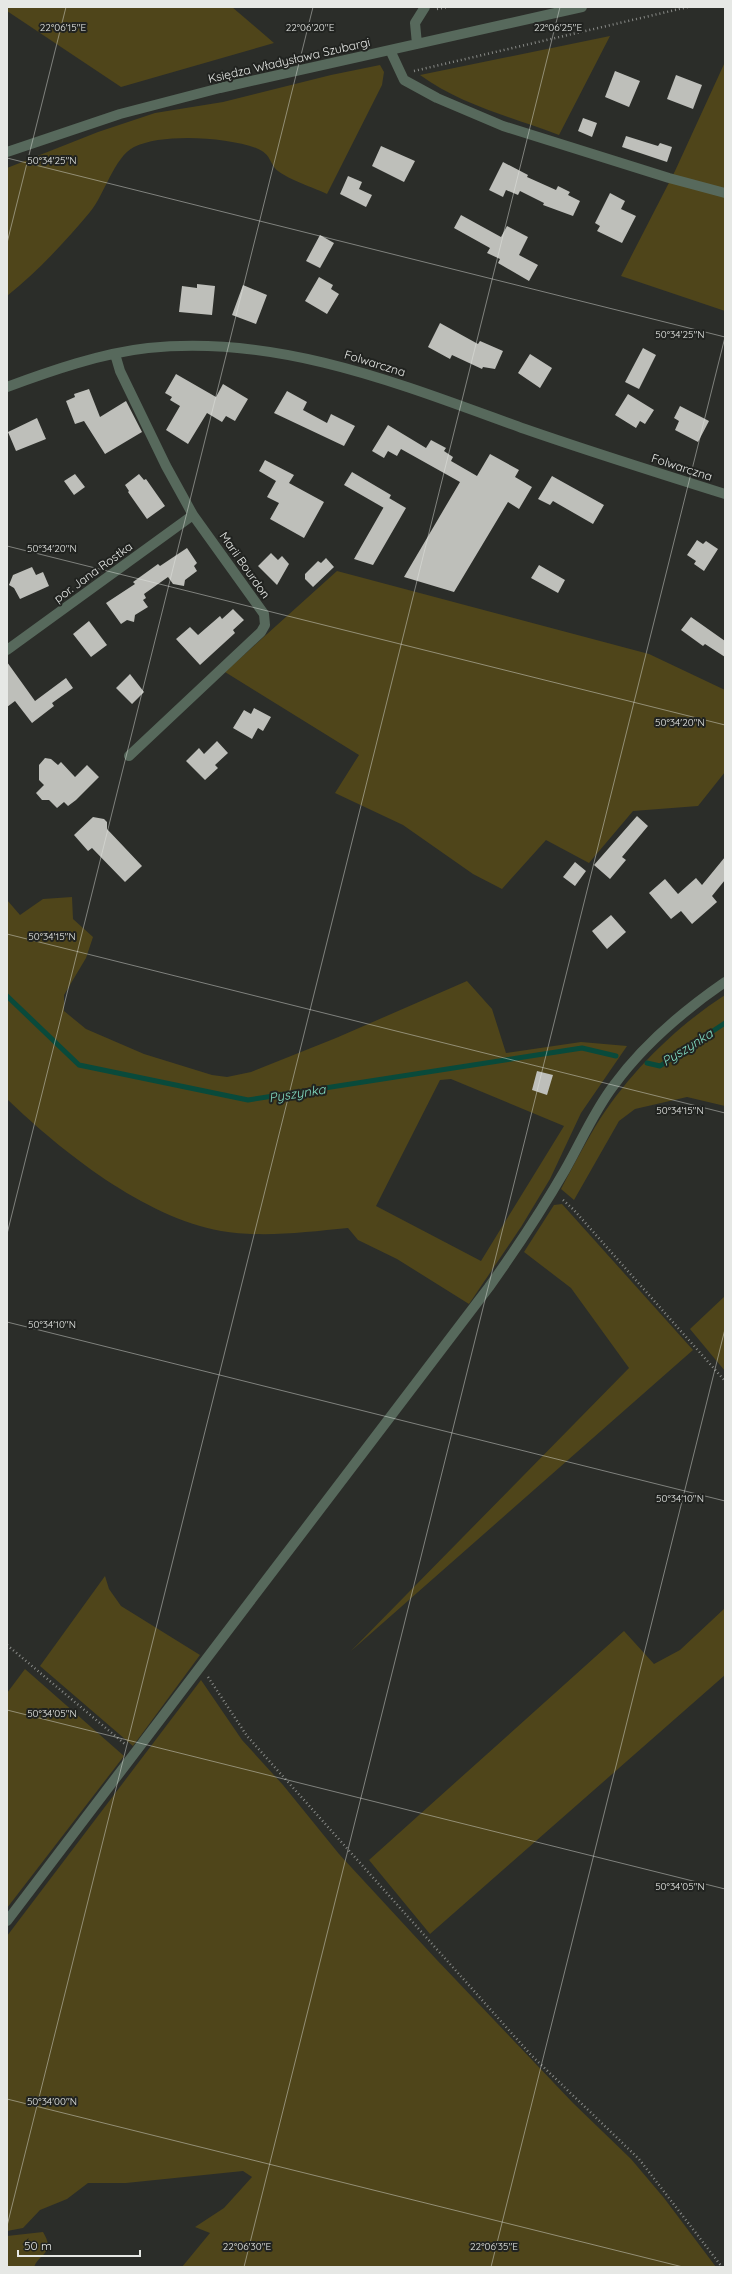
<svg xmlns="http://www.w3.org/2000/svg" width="732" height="2274" font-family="Quicksand,sans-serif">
<rect width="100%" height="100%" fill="#2b2d29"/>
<path fill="#4f451a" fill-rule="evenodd" d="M7 7H232L274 43 121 87 7 11Z
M610 36 559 135C512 117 461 105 420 75Z
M725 62V311L621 276 675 171Z
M380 65 384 72 382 85 327 194C314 188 288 179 278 171 269 164 272 154 256 148 225 137 163 133 134 147 114 157 104 196 90 212 66 241 37 272 7 296V168L98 132 155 113 223 102 331 75Z
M337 571 649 654 725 690V772L698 806 633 811 589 863 546 840 502 889 473 874 403 825 335 793 359 755 225 672Z
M72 897 73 919 93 937 86 958 64 995V1011L86 1029 144 1054 212 1075 227 1077 251 1072 336 1038 467 981 492 1009 506 1053 581 1042 627 1046 581 1113 550 1179 521 1227 469 1304 397 1259 358 1240 348 1228C306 1232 263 1238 221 1231 144 1217 62 1152 7 1099V900L20 915 43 899ZM451 1079 564 1126 481 1261 376 1206 440 1080Z
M725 995V1106L687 1097 635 1109 619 1121 574 1200 561 1189C572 1168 583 1147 595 1127 627 1075 674 1028 725 995Z
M562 1204 693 1350 351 1651 629 1368 571 1288 524 1252 554 1205Z
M725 1296V1371L690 1329Z
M105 1576 109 1589 121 1606 200 1655 133 1746 40 1666Z
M725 1608V1675L430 1934 369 1860 624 1631 654 1664 680 1650Z
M25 1669 124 1756 7 1908V1693Z
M201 1680 242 1740 283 1785 339 1854 436 1959 573 2103 631 2159 664 2198 716 2267H182L210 2233 195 2227 224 2208 252 2177 243 2171 126 2183H88L67 2199 40 2210 23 2228 7 2231V1936Z
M43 2232C56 2254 40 2252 34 2267H7V2236Z"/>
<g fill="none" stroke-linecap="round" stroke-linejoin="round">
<path stroke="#094a3b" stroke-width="5" d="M7 996 79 1065 248 1100 582 1048 616 1056
M647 1063 660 1066 725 1023"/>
</g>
<path fill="#bebfba" d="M615 71 640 81 629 107 605 97Z
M676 75 702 85 693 109 667 99Z
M583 118 597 123 592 137 578 131Z
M626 136 658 146 660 143 672 147 667 162 622 147Z
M381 146 415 161 404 182 372 166Z
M503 162 528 175 527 177 556 190 558 186 570 192 568 195 580 201 573 216 543 205 544 203 520 191 518 195 506 190 503 197 489 190Z
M348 176 362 182 359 189 372 195 366 207 340 194Z
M610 193 625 201 621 209 636 216 622 243 597 231 600 226 595 223Z
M461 215 501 237 507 226 528 237 519 255 538 265 529 281 498 263 500 259 487 253 490 248 454 228Z
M320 235 334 243 320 268 306 261Z
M319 277 333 285 331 289 339 294 327 314 305 301Z
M197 284 215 286 212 315 179 312 182 286 197 288Z
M243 285 267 295 256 324 232 315Z
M440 323 478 344 480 341 503 351 495 369 483 367 482 369 452 355 450 359 428 347Z
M643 348 656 355 639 389 625 382Z
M530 354 552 368 540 388 518 373Z
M176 374 216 397 223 384 248 399 235 421 226 416 222 422 207 413 188 444 166 430 180 406 170 400 172 397 165 393Z
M89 389 100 417 126 401 142 432 105 454 84 421 75 424 66 401 75 397 74 394Z
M287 391 307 402 303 410 327 423 331 414 355 426 344 446 274 413Z
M628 394 654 410 645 424 640 421 636 428 615 415Z
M680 406 709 421 698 442 675 430 679 421 674 418Z
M37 418 46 439 16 451 8 432Z
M388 425 426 448 431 440 446 448 444 451 453 457 451 461 477 476 490 454 519 470 515 477 532 487 519 509 508 502 454 592 404 577 460 482 401 449 397 456 388 451 384 458 372 451Z
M265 460 294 475 289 483 324 502 304 538 270 519 279 503 267 497 276 481 259 471Z
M352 472 391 495 384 508 344 485Z
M75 474 85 487 74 495 64 481Z
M139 474 144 480 146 479 165 506 147 519 128 492 129 491 125 485Z
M552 476 604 505 593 524 553 501 550 505 538 499Z
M389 498 406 508 373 565 354 559Z
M697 540 703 544 706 541 718 549 704 571 694 564 696 561 687 555Z
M187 548 197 563 194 566 197 571 185 580 184 586 173 584 168 577 144 594 146 598 143 600 148 607 135 615 134 622 127 620 121 624 106 603 135 584 133 582 158 564 160 566Z
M271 553 278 560 282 556 289 564 277 585 258 566Z
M326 558 334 567 313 587 305 579V574L318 561 321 563Z
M539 565 565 580 558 593 531 578Z
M32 567 36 575 43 572 49 586 20 599 14 588 9 585 13 575Z
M233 609 244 620 233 630 235 633 200 665 176 639 190 627 198 635 220 616 222 619Z
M691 617 725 641V657L705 644 703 646 681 630Z
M89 621 107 645 91 657 73 634Z
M7 662 35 701 66 678 73 688 52 703 54 706 32 723 15 701 7 707Z
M130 674 144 692 132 704 116 688Z
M254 708 271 717 263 731 258 728 252 739 233 728 244 710 251 714Z
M217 741 228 753 215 765 218 768 205 780 186 761 199 748 204 754Z
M45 758 51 759 58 765 61 762 75 777 87 765 99 777 76 800 68 806 64 802 57 808 49 800H42L36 793 44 785 39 780V765Z
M637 816 648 826 622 857 626 860 610 879 594 865Z
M93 817 104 819 107 822V829L142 866 125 882 92 848 88 851 74 835Z
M725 857V880L712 896 717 902 692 924 681 911 671 919 649 893 665 879 678 894 696 878 702 885Z
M575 862 586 871 575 886 563 877Z
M611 915 626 932 607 949 592 931Z
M537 1071 553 1075 547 1095 532 1090Z"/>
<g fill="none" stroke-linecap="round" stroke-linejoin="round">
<path stroke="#898b88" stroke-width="2.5" stroke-dasharray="1 3" stroke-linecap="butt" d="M437 9 448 7
M414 71 688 7
M563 1200 573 1209 725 1381
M7 1645 126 1745
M208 1677 247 1736 531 2055 639 2159 722 2267"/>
<path stroke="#57695c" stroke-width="10" d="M417 44 415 23 425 7
M390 50 404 80 437 98 503 126 669 178 725 193
M7 152 120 114 220 88 582 7
M115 354 120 371 166 466 193 515 264 614 265 625 261 632 129 756
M7 387C50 371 102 353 148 348 280 334 403 385 525 429 591 452 658 473 725 494
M7 650 193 515
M7 1921 489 1287C516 1249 542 1210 565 1170 581 1142 594 1111 614 1085 644 1044 683 1011 725 982"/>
</g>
<path fill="none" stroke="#e6e8e5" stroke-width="1" stroke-opacity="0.45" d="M7 158 725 337M7 243 66 7M7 546 725 725M7 934 725 1113M7 1234 313 7M7 1322 725 1501M7 1710 725 1889M7 2099 683 2267M7 2226 560 7M244 2267 725 337M491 2267 725 1329"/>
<g text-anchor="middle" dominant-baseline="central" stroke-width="4" stroke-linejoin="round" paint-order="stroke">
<g font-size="12" fill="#e6e8e5" stroke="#212320">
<text transform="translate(289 60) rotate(-13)">Księdza Władysława Szubargi</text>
<text transform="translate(375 363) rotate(17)">Folwarczna</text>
<text transform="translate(682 467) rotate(18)">Folwarczna</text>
<text transform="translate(245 565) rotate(55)">Marii Bourdon</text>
<text transform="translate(93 572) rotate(-36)">por. Jana Rostka</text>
</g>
<g font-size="13" font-style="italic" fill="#82ddc3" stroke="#212320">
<text transform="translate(687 1047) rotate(-32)">Pyszynka</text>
<text transform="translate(297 1093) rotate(-9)">Pyszynka</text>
</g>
</g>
<g font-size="10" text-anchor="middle" fill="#e6e8e5" stroke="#212320" stroke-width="4" stroke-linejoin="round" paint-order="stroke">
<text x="558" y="31">22°06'25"E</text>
<text x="63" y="31">22°06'15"E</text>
<text x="310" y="31">22°06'20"E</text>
<text x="52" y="164">50°34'25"N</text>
<text x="680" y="338">50°34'25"N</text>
<text x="52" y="552">50°34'20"N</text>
<text x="680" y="726">50°34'20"N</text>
<text x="52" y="940">50°34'15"N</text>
<text x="680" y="1114">50°34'15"N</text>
<text x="52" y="1328">50°34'10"N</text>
<text x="680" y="1502">50°34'10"N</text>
<text x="52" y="1717">50°34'05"N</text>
<text x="680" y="1890">50°34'05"N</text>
<text x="52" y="2105">50°34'00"N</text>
<text x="247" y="2250">22°06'30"E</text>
<text x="494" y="2250">22°06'35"E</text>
</g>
<rect width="732" height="2274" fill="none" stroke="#e6e8e5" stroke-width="16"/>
<path d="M18 2250v6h122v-6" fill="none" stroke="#e6e8e5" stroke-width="2"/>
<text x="24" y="2250" font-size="12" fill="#e6e8e5" stroke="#212320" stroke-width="3" paint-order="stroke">50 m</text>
</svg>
